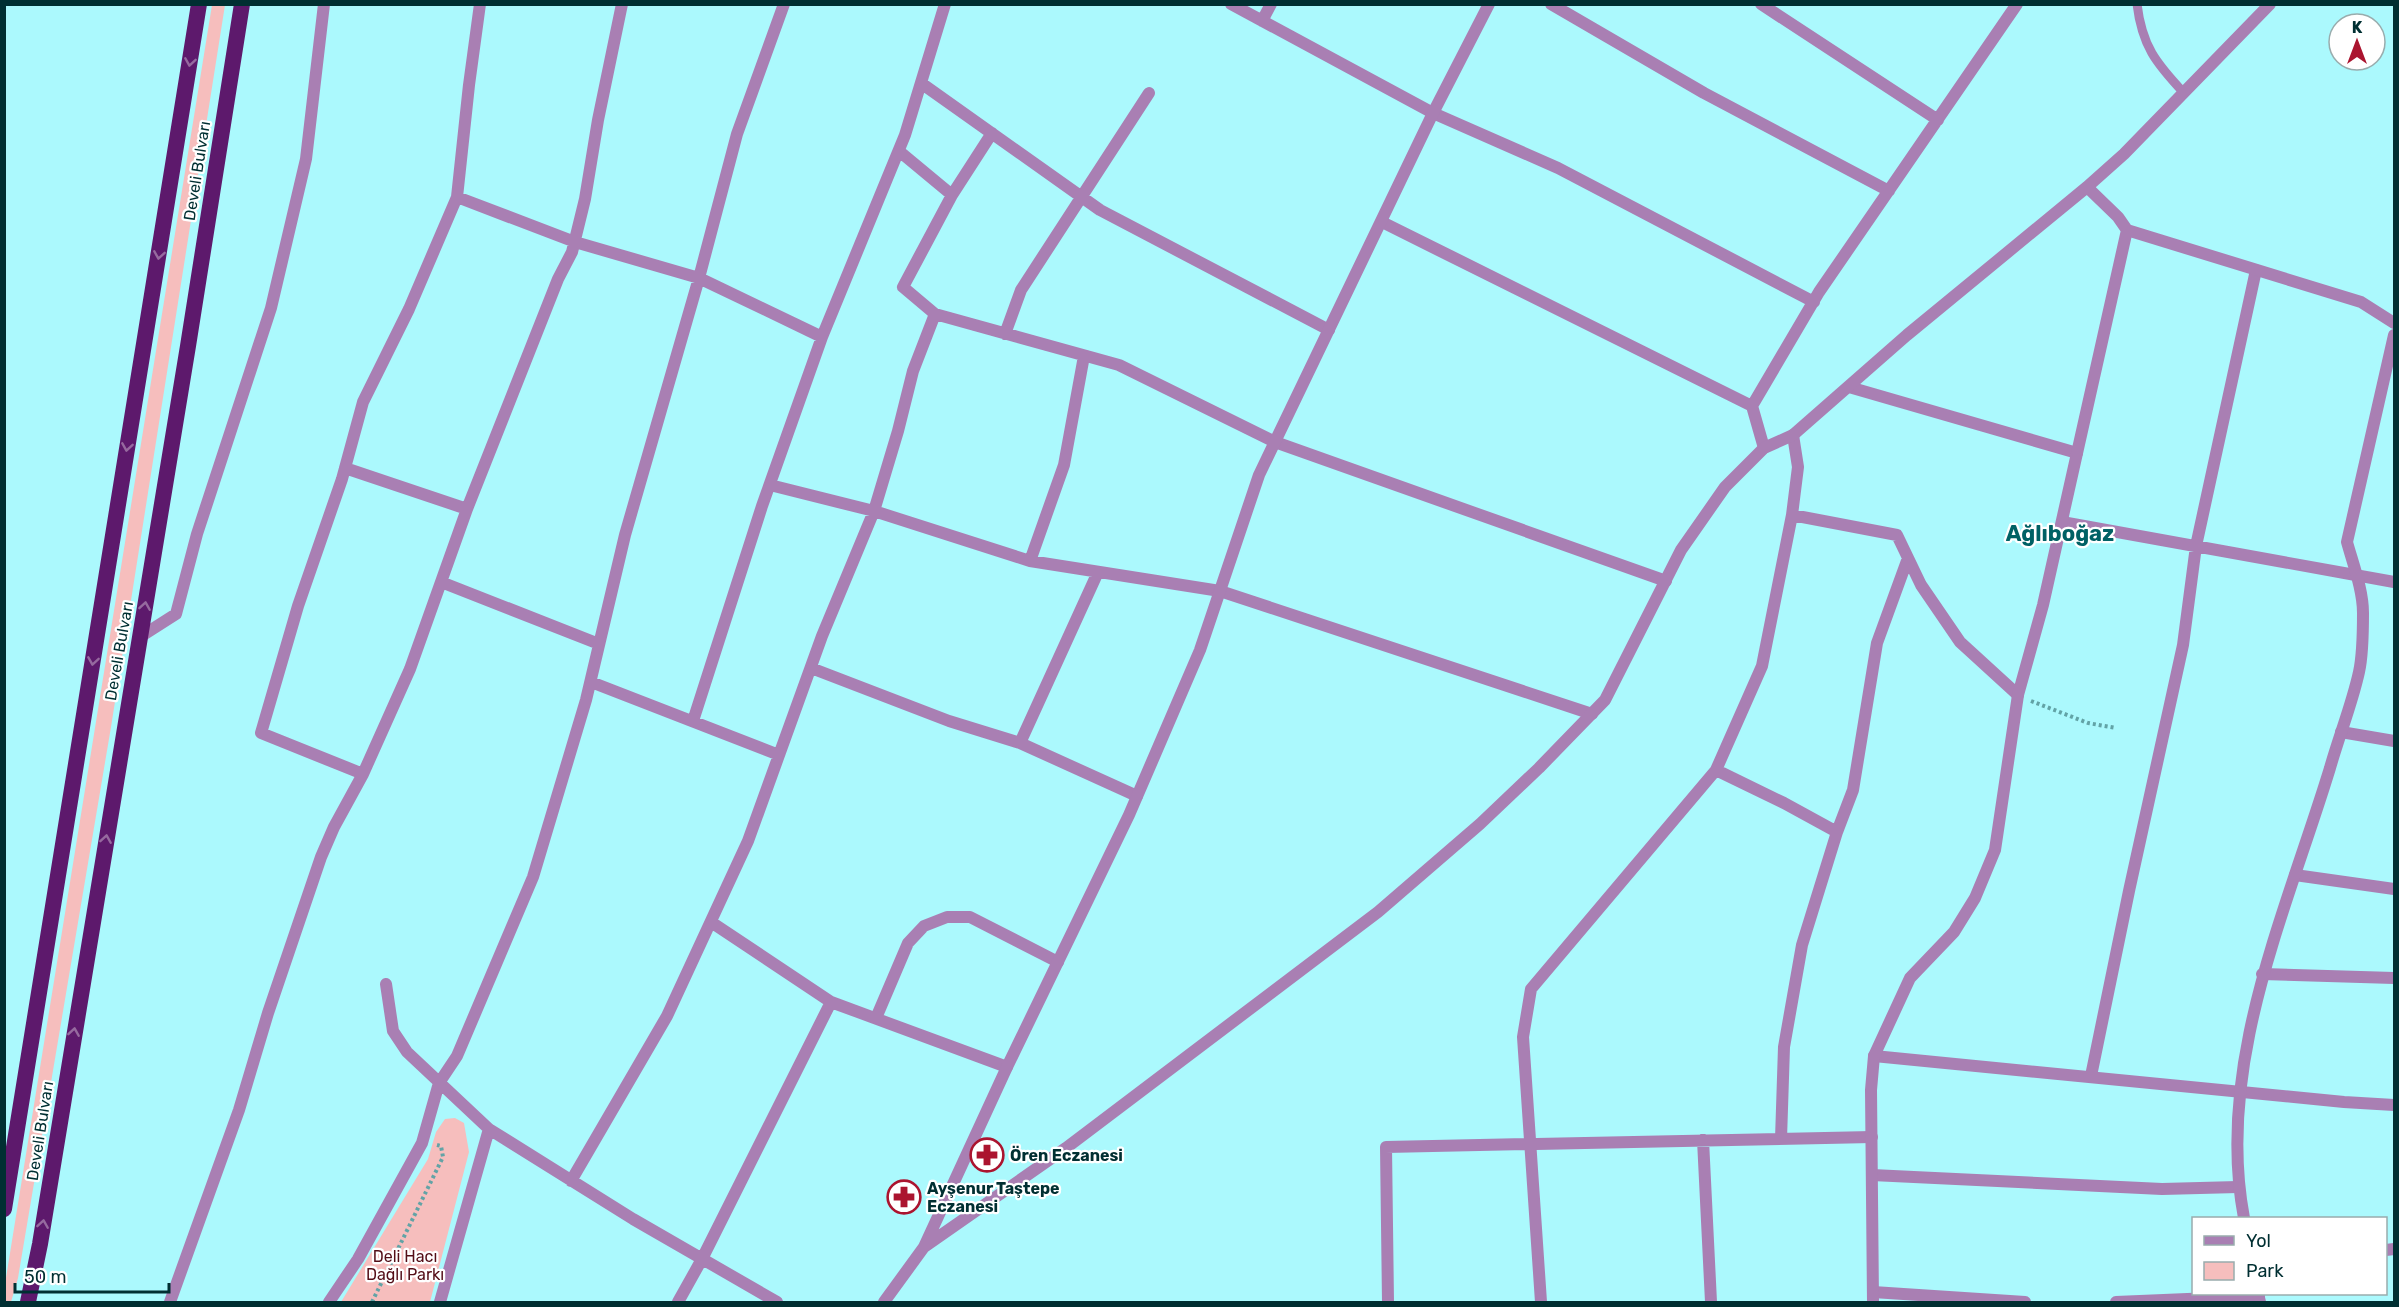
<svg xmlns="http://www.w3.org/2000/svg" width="2399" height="1307" font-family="Rubik,sans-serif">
<rect width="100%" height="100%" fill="#abf9fd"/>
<path fill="#f6bebd" d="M212 5H225L111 727 18 1278 11 1302H5V1284Z
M455 1118 464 1123 469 1152 430 1302H341L428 1159 436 1132 445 1119Z"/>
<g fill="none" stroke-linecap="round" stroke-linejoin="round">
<path stroke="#62a3a6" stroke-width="4" stroke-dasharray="3 3" stroke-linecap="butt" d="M2031 701 2088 723 2116 728
M372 1302 443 1157 441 1146 437 1145"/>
<path stroke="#a97fb3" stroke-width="9" d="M2137 4C2142 46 2156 63 2184 93"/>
<path stroke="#a97fb3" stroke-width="12" d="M1231 4 1433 113 1558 168 1814 302
M1551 4 1704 93 1889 191
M1761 4 1938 120
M1262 21 1271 4
M921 83 1100 210 1329 330
M992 133 952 195 903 287 935 314 1119 365 1275 442 1666 581
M899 151 952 195
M457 197 575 242 699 278 822 337
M1382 222 1752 406 1764 448
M1005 334 1021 290 1149 93
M1849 387 2077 453
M1752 406 1819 292 2017 4
M345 468 467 509
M770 485 874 511 1030 561 1220 591 1592 714
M1792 515 1897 535 1921 585 1960 642 2018 695
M2062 522 2394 582
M1030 561 1064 465 1084 356
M441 582 599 644
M140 637 176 614 197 534 271 308 306 159 324 4
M811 668 949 721 1020 743 1137 796
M591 682 779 755
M693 721 762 506 822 337 905 135 945 4
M2341 732 2394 741
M1020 743 1098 572
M1716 770 1784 803 1837 832
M363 774 261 733 298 606 342 479 363 402 409 309 457 197 469 85 480 4
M2295 875 2394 889
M711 922 831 1002 1007 1067
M2262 974 2394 978
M386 984 393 1031 407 1052 489 1129 633 1219 777 1302
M876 1018 908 943 924 926 947 917H970L1058 962
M1874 1056 2344 1102 2394 1105
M2091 1076 2129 891 2183 645 2196 546 2256 270
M1781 1139 1784 1047 1802 945 1837 832 1853 790 1877 643 1908 558
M1703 1140 1711 1302
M1872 1175 2162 1189 2238 1187
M571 1181 667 1016 748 841 822 636 874 511 898 431 913 371 935 314
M2386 1250 2394 1249
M1873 1292 2025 1302
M170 1302 239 1110 268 1013 321 857 334 827 363 774 410 669 467 509 558 279 572 252 585 199 598 120 622 4
M329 1302 358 1259 422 1143 439 1083 457 1056 533 877 586 700 625 535 699 278 737 134 784 4
M440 1302 489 1129
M678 1302 702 1259 831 1002
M1388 1302 1386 1147 1872 1137
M1541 1302 1523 1037 1531 989 1716 770 1762 666 1792 515 1798 467 1793 435
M2116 1302 2259 1296"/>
<path stroke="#a97fb3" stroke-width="12" d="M2127 230 2361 302 2394 323
M2244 1218C2215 1065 2286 912 2330 768 2339 736 2352 704 2359 672 2363 654 2363 631 2363 613 2363 590 2353 564 2347 542L2394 335
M924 1247 1066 1148 1378 912 1480 824 1539 768 1605 700 1681 550 1725 487 1764 448 1793 435 1907 335 2087 187 2124 154 2270 4
M2258 1294 2260 1302
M884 1302 924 1247 1007 1067 1129 815 1200 650 1259 475 1433 113 1489 4
M1873 1302 1871 1090 1874 1056 1910 978 1954 932 1975 898 1995 850 2018 695 2043 605 2127 230 2118 217 2087 187"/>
<path stroke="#5d196c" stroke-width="16" d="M4 1209 199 4
M28 1302 40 1244 188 346 242 4"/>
</g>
<defs><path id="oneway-chevron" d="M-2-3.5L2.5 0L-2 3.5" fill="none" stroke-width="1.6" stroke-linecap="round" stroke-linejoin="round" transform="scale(1.5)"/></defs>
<g stroke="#966a9f">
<use href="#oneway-chevron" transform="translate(190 62) rotate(99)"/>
<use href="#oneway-chevron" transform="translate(159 255) rotate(99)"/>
<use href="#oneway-chevron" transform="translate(127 447) rotate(99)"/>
<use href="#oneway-chevron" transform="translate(145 606) rotate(-81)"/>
<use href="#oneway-chevron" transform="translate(93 661) rotate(99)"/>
<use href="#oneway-chevron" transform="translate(106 839) rotate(-81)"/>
<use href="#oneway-chevron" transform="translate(74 1032) rotate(-81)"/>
<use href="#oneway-chevron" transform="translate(43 1224) rotate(-81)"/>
</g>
<defs>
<g id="pharmacy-ring" transform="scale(1.725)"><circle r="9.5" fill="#fff" stroke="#ab142f" stroke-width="1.5"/><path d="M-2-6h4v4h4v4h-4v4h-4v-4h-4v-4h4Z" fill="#ab142f"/></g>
</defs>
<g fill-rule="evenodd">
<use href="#pharmacy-ring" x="987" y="1155"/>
<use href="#pharmacy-ring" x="904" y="1197"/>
</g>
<g text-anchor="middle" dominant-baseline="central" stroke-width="4.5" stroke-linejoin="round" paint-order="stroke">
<g font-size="16" fill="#002f32" stroke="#fff">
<text transform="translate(197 171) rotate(-81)">Develi Bulvarı</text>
<text transform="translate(119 651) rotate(-80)">Develi Bulvarı</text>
<text transform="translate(40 1131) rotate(-81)">Develi Bulvarı</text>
</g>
<g font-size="16" font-weight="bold" fill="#002f32" stroke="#fff" text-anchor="start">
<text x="1010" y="1155">Ören Eczanesi</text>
<text x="927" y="1188">Ayşenur Taştepe<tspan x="927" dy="18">Eczanesi</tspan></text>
</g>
<g font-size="16" fill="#540e17" stroke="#fff">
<text x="405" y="1256">Deli Hacı<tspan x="405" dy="18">Dağlı Parkı</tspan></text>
</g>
<g font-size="22" font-weight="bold" fill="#006165" stroke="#fff">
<text x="2060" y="533">Ağlıboğaz</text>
</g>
</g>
<rect width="2399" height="1307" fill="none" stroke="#002f32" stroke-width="12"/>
<rect x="2192" y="1217" width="195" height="78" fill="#ffffff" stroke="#99acad" stroke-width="1.5"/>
<rect x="2204" y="1236" width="30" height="9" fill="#a97fb3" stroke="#99acad" stroke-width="1.5"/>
<text x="2246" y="1247" font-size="18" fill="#002f32">Yol</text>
<rect x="2204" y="1262" width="30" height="18" fill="#f6bebd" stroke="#99acad" stroke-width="1.5"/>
<text x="2246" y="1277" font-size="18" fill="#002f32">Park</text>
<g transform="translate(2357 42)"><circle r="28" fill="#ffffff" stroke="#99acad" stroke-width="1.5"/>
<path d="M0-4.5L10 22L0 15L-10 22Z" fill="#ab142f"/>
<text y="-9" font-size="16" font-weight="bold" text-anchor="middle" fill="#002f32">K</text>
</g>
<path d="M15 1283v9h154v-9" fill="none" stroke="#002f32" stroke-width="3"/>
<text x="24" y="1283" font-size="18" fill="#002f32" stroke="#ffffff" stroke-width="4.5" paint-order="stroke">50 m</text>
</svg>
